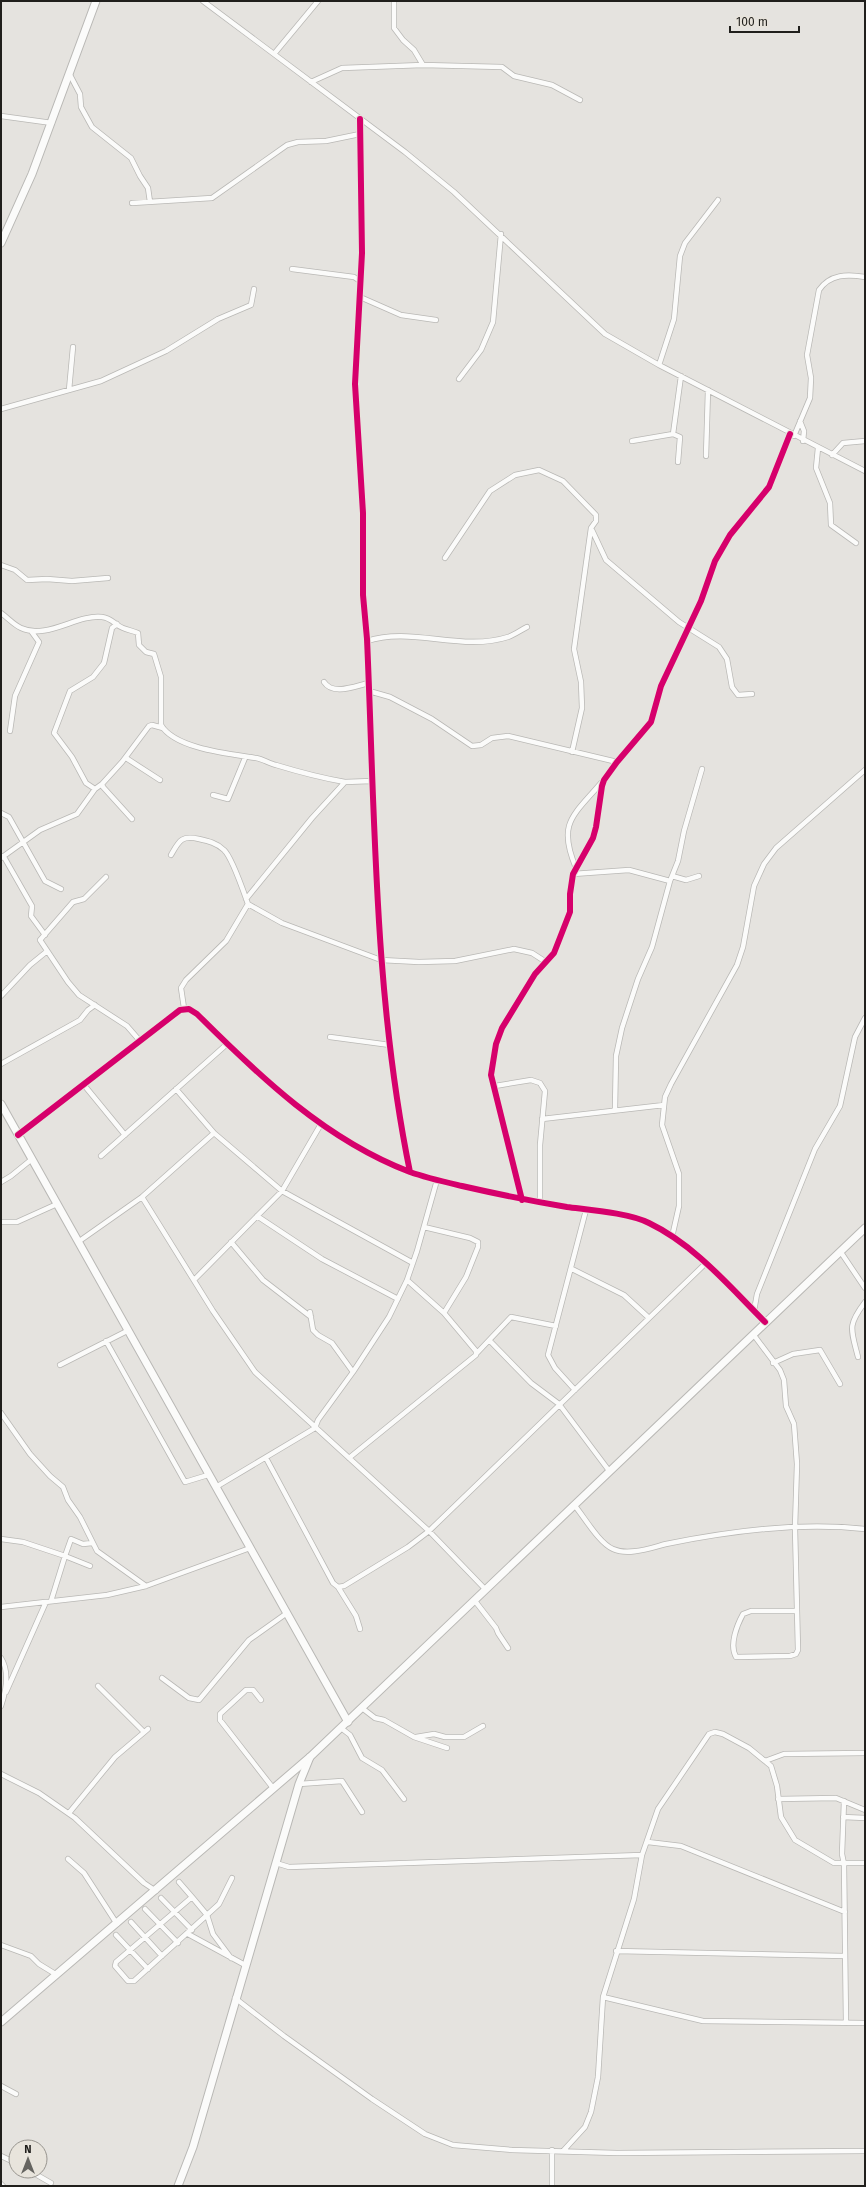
<svg xmlns="http://www.w3.org/2000/svg" width="866" height="2187" font-family="'Fira Sans',sans-serif">
<rect width="100%" height="100%" fill="#e5e3df"/>
<g fill="none" stroke-linecap="round" stroke-linejoin="round">
<g stroke="#b9b8b5" stroke-width="6">
<path id="street" d="M203 1 405 152 454 192 605 334 659 365 865 471
M394 1V28L403 40 414 50 423 65 502 67 514 76 552 85 580 100
M274 54 318 1
M70 75 80 94 81 107 92 127 131 158 140 176 148 188 150 202
M311 82 342 68 423 65
M1 116 52 123
M360 119 362 253 355 384 363 513V595L367 639C375 817 374 997 410 1172
M132 203 212 198 287 145 298 142 326 141 360 134
M292 269 354 277 360 281
M360 297 401 315 436 320
M659 365 674 319 680 256 685 243 718 200
M459 379 481 350 493 322 501 234
M69 390 73 347
M1 409 101 381 166 351 218 319 251 305 254 289
M800 421 804 431 803 441
M673 434 680 437 678 462
M794 436 810 398 811 378 807 355 819 290C830 274 847 274 865 277
M632 441 673 434 681 376
M818 448 816 468 830 503 831 525 856 543
M832 455 843 443 865 441
M706 456 708 390
M592 530 606 560 679 622 719 647 727 659 732 687 738 695 752 694
M445 558 490 491 515 475 539 470 563 481 596 515V521L591 528 574 649 581 682 582 708 572 752
M1 565 15 570 27 580 47 579 72 581 108 578
M1 613C8 618 14 625 21 628 47 640 77 614 102 617 112 618 115 625 123 628 128 630 133 631 138 633L139 645 146 652 154 654 161 677V725C175 749 231 754 256 758 263 759 270 764 276 765 299 772 322 778 345 782
M367 641C411 626 461 652 508 637 514 635 521 630 527 627
M324 682C333 696 355 686 369 683
M369 691 390 697 432 719 472 746 481 745 492 738 508 736 617 762
M10 731 15 696 39 642 31 631
M126 758 160 780
M95 789 86 783 72 757 54 733 70 691 93 677 104 663 112 628 117 624
M213 795 228 799 245 758
M1 813 9 817 45 881 61 889
M132 819 103 787 102 784 122 762 149 726 152 725 163 728
M171 855C179 841 181 835 199 839 208 841 217 843 224 850 232 857 244 893 248 904L282 923 381 960 419 962 455 961 514 949 532 953 546 962
M2 856 4 857 32 906 31 916 45 935
M1 858 40 830 77 814 95 789 102 784
M576 868C557 823 573 816 601 783
M573 874 629 870 670 881 652 947 638 979 622 1028 616 1056 615 1109
M672 876 686 880 699 876
M106 877 84 899 73 902 40 940 68 982 79 995 127 1026 140 1041
M670 881 678 861 684 831 702 769
M246 899 312 818 345 782 372 781
M1 996 30 965 46 952
M184 1008 181 988 186 980 226 941 248 904
M330 1037 390 1045
M1 1064 80 1020 88 1010 95 1005
M84 1085 125 1135
M495 1086 531 1080 540 1083 545 1091 540 1145V1202
M176 1089 214 1133 282 1191 413 1263
M542 1119 664 1105
M18 1135 180 1010 189 1009 197 1014C260 1077 326 1140 410 1172 427 1178 445 1182 462 1186 497 1194 531 1201 567 1207 590 1210 629 1213 649 1223 695 1245 730 1287 765 1322
M101 1156 227 1044
M1 1182 11 1176 32 1159
M142 1197 213 1311 255 1372 429 1531 486 1590
M522 1200 491 1075 496 1044 502 1028 535 974 554 953 570 912V894L573 874 593 838 596 827 602 786 604 780 617 762 651 722 661 686 701 601 715 561 730 535 769 487 790 434
M257 1216 322 1259 398 1299
M1 1222H17L57 1204
M424 1227 470 1238 478 1242V1247L466 1277 444 1313
M672 1237 679 1206V1174L662 1125 665 1097 671 1084 737 965 743 947 754 886 764 864 776 848 865 770
M78 1242 142 1197 214 1133
M231 1242 263 1280 311 1317
M840 1251 865 1288
M572 1269 624 1295 649 1318
M194 1280 282 1191 321 1124
M754 1311 757 1294 815 1149 840 1106 855 1037 865 1018
M310 1312 313 1330 318 1335 332 1343 353 1372
M753 1334 780 1370 784 1380 786 1406 794 1424 797 1464 795 1528 798 1650 796 1654 790 1656 736 1657C729 1645 737 1625 743 1614L751 1611H795
M106 1341 185 1482 208 1475
M490 1341 531 1383 559 1404 610 1472
M476 1354 511 1317 556 1326
M858 1357C851 1329 847 1326 865 1302
M773 1363 793 1354 820 1350 840 1384
M60 1365 127 1331
M575 1390 555 1368 548 1355 586 1210
M1 1413 30 1454 50 1476 63 1487 68 1500 80 1517 97 1551 146 1586
M266 1458 333 1583 338 1587 344 1586 408 1547 429 1531 706 1263
M349 1458 476 1355V1351L444 1313 407 1280
M216 1487 315 1428 318 1420 353 1372 389 1317 407 1280 417 1251 437 1180
M575 1506C585 1518 599 1543 613 1549 628 1556 650 1548 666 1544 731 1531 799 1522 865 1529
M1 1539 23 1542 65 1556 51 1601
M90 1566 65 1556 71 1539 83 1544 92 1543
M338 1587 356 1616 360 1629
M475 1601 496 1628 498 1633 508 1648
M1 1607 107 1595 146 1586 250 1548
M1 1658C10 1672 6 1691 1 1706
M162 1678 189 1698 199 1700 249 1640 287 1613
M98 1686 144 1732
M6 1692 46 1602
M261 1700 253 1690H246L220 1714V1720L273 1788
M362 1708 375 1718 384 1720 414 1737 447 1748
M341 1728 350 1735 362 1758 382 1770 404 1799
M416 1737 434 1734 445 1737H464L483 1726
M765 1761 784 1754 865 1753
M1 1774 39 1793 75 1818 144 1883 156 1891
M299 1784 342 1781 362 1812
M778 1799 836 1798 865 1810
M844 1801 842 1854 844 1864 846 2023
M69 1813 115 1757 148 1729
M843 1817 865 1818
M648 1842 681 1846 845 1912
M68 1859 84 1873 117 1924
M276 1863 289 1867 642 1855
M179 1882 192 1897
M192 1897 207 1915 134 1981H128L115 1966 116 1962Z
M161 1898 192 1930
M145 1909 178 1943
M131 1922 162 1956
M188 1934 245 1965
M116 1935 148 1969
M1 1945 31 1956 39 1964 57 1975
M616 1951 845 1956
M231 1958 213 1934 207 1915 219 1904 232 1878
M603 1997 703 2021 865 2023
M235 1998 284 2036 372 2099 425 2134 453 2145 512 2150 617 2153 865 2151
M1 2086 16 2094
M552 2150V2186
M563 2151 585 2127 591 2112 598 2077 603 1997 634 1899 642 1855 658 1809 709 1734 715 1732 723 1734 749 1748 771 1766 777 1786 781 1817 795 1840 834 1863H865
M1 2156 16 2163
M30 2171 51 2183
M1 2184 3 2186"/>
</g>
<g stroke="#b9b8b5" stroke-width="9">
<path id="secondary" d="M1 243 32 174 96 1
M1 1104 348 1722
M178 2186 193 2147 299 1784 310 1757"/>
</g>
<g stroke="#b9b8b5" stroke-width="9">
<path id="primary" d="M1 2022 310 1757 865 1228"/>
</g>
<use href="#street" stroke="#fbfbfa" stroke-width="4.5"/>
<use href="#secondary" stroke="#fbfbfa" stroke-width="7"/>
<use href="#primary" stroke="#fbfbfa" stroke-width="7"/>
<g stroke="#e8e4dc" stroke-width="8">
<path id="cycleway" d="M360 119 362 253 355 384 363 513V595L367 639C375 817 374 997 410 1172
M18 1135 180 1010 189 1009 197 1014C260 1077 326 1140 410 1172 427 1178 445 1182 462 1186 497 1194 531 1201 567 1207 590 1210 629 1213 649 1223 695 1245 730 1287 765 1322
M522 1200 491 1075 496 1044 502 1028 535 974 554 953 570 912V894L573 874 593 838 596 827 602 786 604 780 617 762 651 722 661 686 701 601 715 561 730 535 769 487 790 434"/>
</g>
<use href="#cycleway" stroke="#d6006c" stroke-width="6"/>
</g>
<rect width="866" height="2187" fill="none" stroke="#201f1c" stroke-width="4"/>
<g transform="translate(28 2159)"><circle r="19" fill="#e8e4dc" stroke="#98958f"/>
<path d="M0-3L7 15L0 10L-7 15Z" fill="#656460"/>
<text y="-6" font-size="11" font-weight="bold" text-anchor="middle" fill="#201f1c">N</text>
</g>
<path d="M730 26v6h69v-6" fill="none" stroke="#201f1c" stroke-width="2"/>
<text x="736" y="26" font-size="12" fill="#201f1c" stroke="#e8e4dc" stroke-width="3" paint-order="stroke">100 m</text>
</svg>
